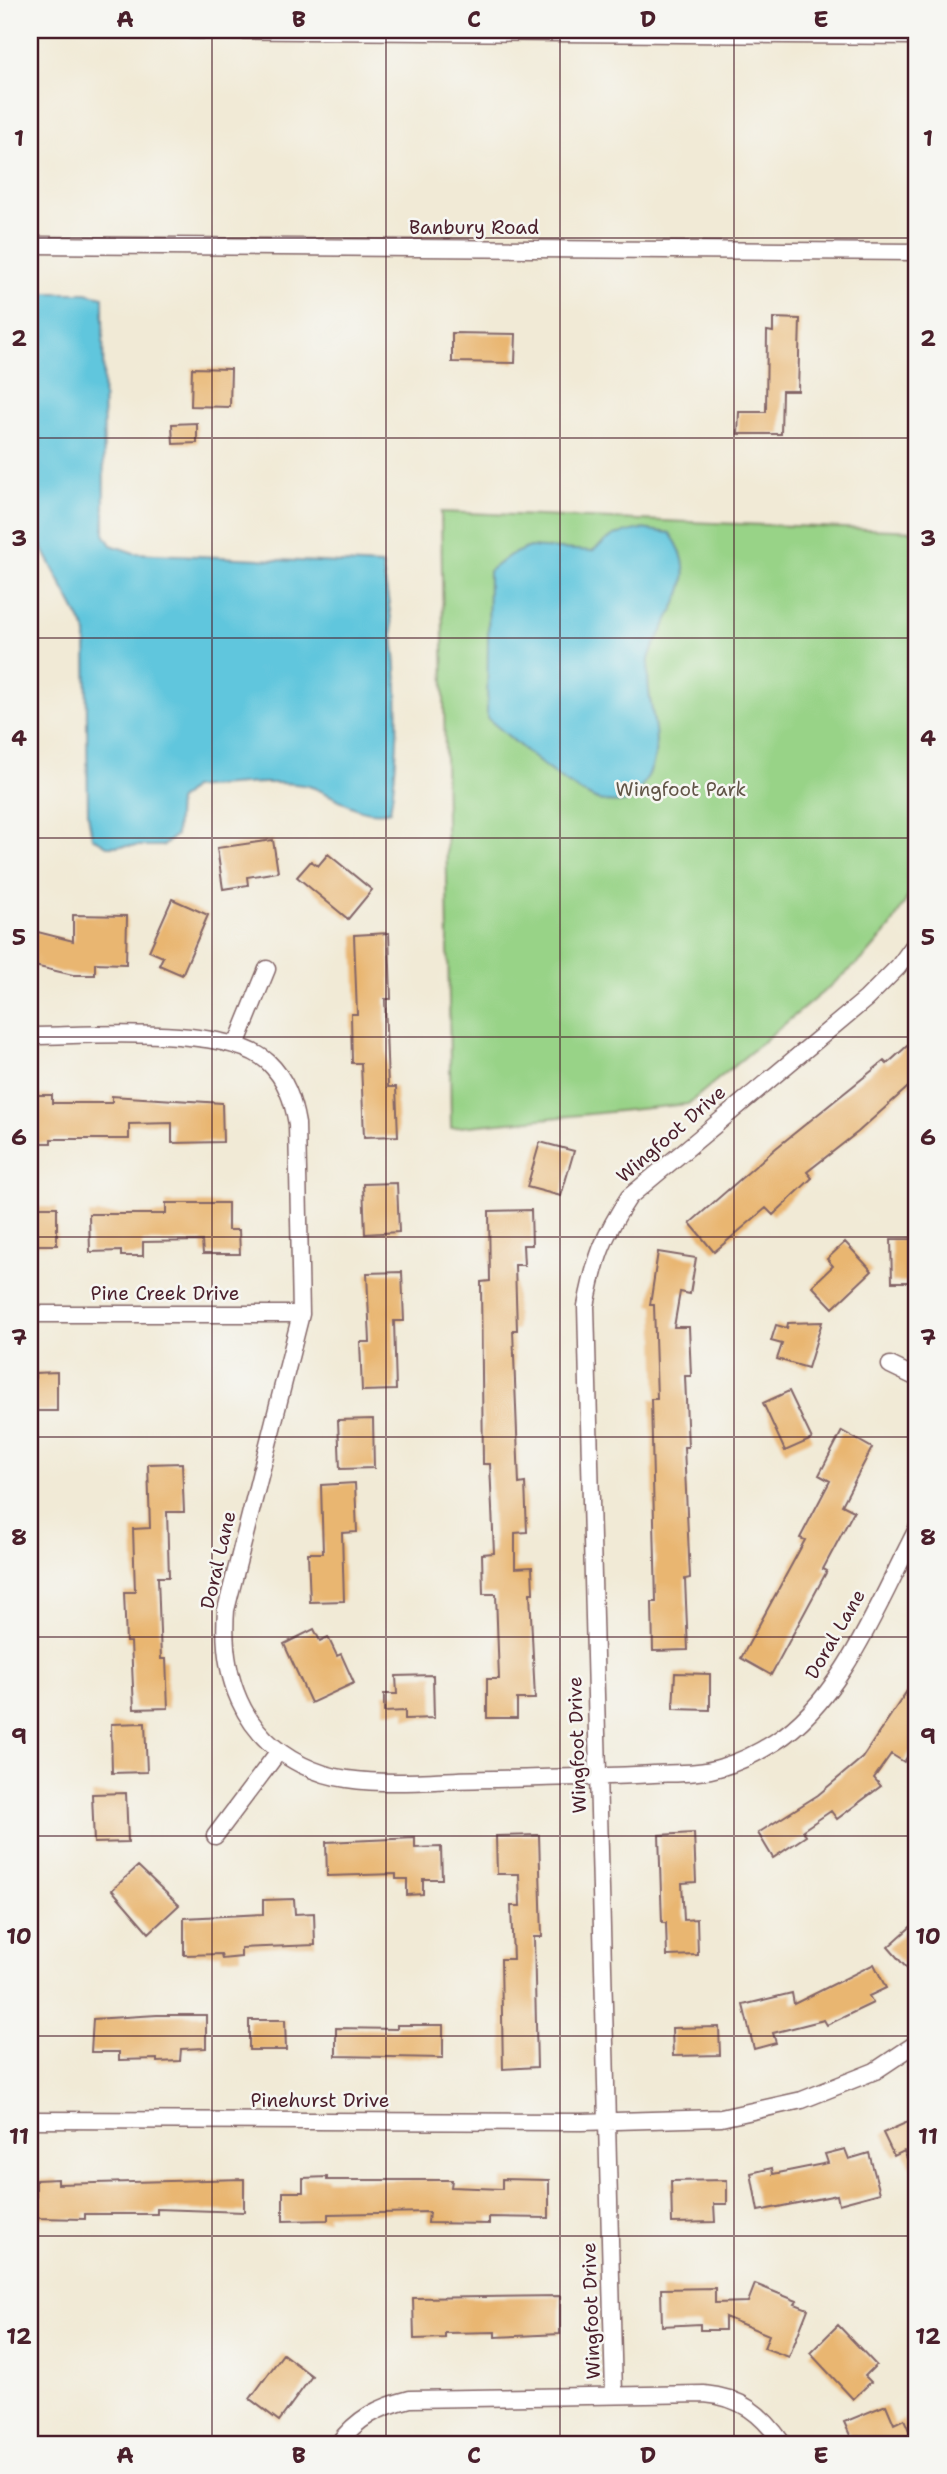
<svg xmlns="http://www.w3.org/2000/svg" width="947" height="2474" font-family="'Shantell Sans',sans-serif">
<rect width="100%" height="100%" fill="#f6f6f2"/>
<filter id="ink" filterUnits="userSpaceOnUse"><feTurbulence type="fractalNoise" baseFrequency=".0143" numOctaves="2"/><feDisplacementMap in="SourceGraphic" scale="14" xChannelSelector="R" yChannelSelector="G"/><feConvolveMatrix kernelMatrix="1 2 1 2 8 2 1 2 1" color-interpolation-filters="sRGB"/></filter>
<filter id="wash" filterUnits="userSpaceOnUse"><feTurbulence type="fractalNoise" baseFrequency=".00686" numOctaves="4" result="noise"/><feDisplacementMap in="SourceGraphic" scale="28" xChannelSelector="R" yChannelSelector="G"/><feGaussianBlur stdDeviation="1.57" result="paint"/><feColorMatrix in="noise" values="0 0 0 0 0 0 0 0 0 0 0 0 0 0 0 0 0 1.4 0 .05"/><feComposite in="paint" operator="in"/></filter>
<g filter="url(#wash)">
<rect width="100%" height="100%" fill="#f1ead6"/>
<path fill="#98d387" stroke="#717959" stroke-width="2" d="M441 512 917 531V881L890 928 864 958 688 1104 451 1128Z"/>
<path fill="#60c6dd" stroke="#557284" stroke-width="2" d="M30 293H86L103 297 104 534 111 545 134 553 382 565C398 645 403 730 390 811 357 819 337 794 308 786 279 779 224 786 192 788L178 801 176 835 163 846H107L92 837 88 814 86 631 30 525Z
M641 529 670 533C699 573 679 596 660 635 656 643 650 652 649 660 642 715 679 749 630 801 617 803 605 804 593 798 554 779 520 745 487 718L489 571 510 555 529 547 592 551 614 535Z"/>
<g id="blocks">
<path fill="#e9b671" d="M773 318 800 319 798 391H782L781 434H738L739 412H766L767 331 773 332Z
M452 333 516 334 515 363 452 362Z
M192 368 231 369 230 407 191 406Z
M197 423V443L173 444 172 424Z
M273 840 278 872 247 877 248 885 223 889 217 848Z
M328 854 372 890 348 919 297 877 311 861 318 866Z
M172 899 208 915 182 975 159 965 163 957 149 951Z
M73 915 127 916 126 964 95 963V975H73L30 965V930L73 941Z
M389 933 391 999H385L388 1087H396L398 1136 364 1137 361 1063H352L351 1014H357L354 935Z
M917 1037V1079L858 1132 807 1172 812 1178 773 1215 766 1208 714 1252 690 1223 776 1148 884 1061 887 1064Z
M30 1095H52V1103H112V1096L222 1103 223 1142 172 1143V1123L129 1124V1139H51V1143H30Z
M540 1142 574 1151 561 1196 527 1187Z
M397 1183 399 1232 365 1234 363 1184Z
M166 1203H228V1230H239L240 1254H203L202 1241 143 1242V1256H121V1251L90 1252 89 1214H166Z
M30 1207H57V1245H30Z
M531 1210 532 1245H523L524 1265H515L517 1330H513L519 1484 525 1483 527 1532 515 1533V1568L532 1567 533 1593H530L535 1699H517V1718H487V1679H499L496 1594H483L482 1554 494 1553 490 1464H483L481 1282 490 1281 489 1211Z
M891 1239H917V1276H911L912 1282H892Z
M845 1242 872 1271 833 1308 812 1286 833 1266 827 1259Z
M658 1252 696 1258 690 1294 680 1292 674 1327H689L691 1376H685L688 1447H684L690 1578 685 1579 688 1650 653 1651 652 1602H656L651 1399H657L654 1305H650Z
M402 1272 404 1321H394L396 1390 362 1391 360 1342H370L367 1273Z
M822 1322 808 1368 777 1359 782 1344 771 1341 776 1325 787 1328 788 1323Z
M57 1372V1411H30V1378H35V1373Z
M789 1391 812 1439 785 1451 763 1403Z
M373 1419 374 1468 340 1469 338 1420Z
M842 1431 872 1448 842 1505 854 1511 823 1569 827 1571 771 1675 741 1658 805 1540 800 1538 830 1481 819 1475Z
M182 1463 184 1512H167L169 1577H158L161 1659H166L168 1708 134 1709 131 1642H126L124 1592H135L133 1529 150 1528 148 1464Z
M355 1483 357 1532 342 1533 344 1601 310 1602 308 1553H323L321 1485Z
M314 1629 320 1641 328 1637 337 1656 341 1654 354 1683 311 1703 284 1644Z
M675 1673 710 1674V1710L673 1709Z
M433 1675 434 1718 405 1719V1711L384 1712V1694H397L396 1676Z
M917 1676V1742L904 1762 891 1754 874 1778 881 1786 837 1819 831 1811 803 1830 806 1836 773 1858 758 1833 818 1795 862 1758Z
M145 1723 147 1772 112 1773 111 1724Z
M126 1793 128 1842 94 1843 92 1794Z
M694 1833 696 1882 682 1883 684 1920 697 1919 698 1955 667 1956 666 1923H662L659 1835Z
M539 1835 542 1937H534L537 2067 503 2069 501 1959H513L511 1906H520L519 1874H497L496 1836Z
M415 1838V1848L441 1847 442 1879H423V1894L407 1895V1879H396V1874L327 1876 326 1842Z
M138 1866 179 1905 149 1933 112 1890Z
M294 1899 295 1914 314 1913 315 1945 241 1948V1957L222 1959 221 1954 184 1955V1918L263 1914V1900Z
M917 1921V1980L888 1947Z
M874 1964 886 1988 869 1996 873 2003 827 2025 824 2020 773 2033 776 2043 754 2049 743 2005 792 1993 794 2004Z
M157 2015H206V2048L181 2049 180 2061 157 2062V2059L119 2060V2052H91L93 2019Z
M249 2020H285L286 2050H249Z
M397 2025H443V2058L336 2056V2028L397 2029Z
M719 2027 720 2055 673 2056 672 2028Z
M917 2118V2182L904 2151 894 2156 883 2133Z
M845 2149 849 2159 869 2153 880 2193 839 2204 837 2195 758 2211 751 2173 772 2168 773 2174 828 2163 825 2154Z
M327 2177V2180H452L451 2187 502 2189V2179L549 2180V2218L489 2217V2224L428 2223 429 2212 328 2214V2220L283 2221V2192H303V2178Z
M58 2179V2184L244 2179V2212L157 2209V2214H85V2219L36 2218V2180Z
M727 2180V2204H714L715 2222 672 2223 671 2181Z
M755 2284 797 2301 795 2304 808 2309 789 2357 764 2348 769 2335 725 2317V2330H700V2324L662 2326 661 2289 715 2288V2303L748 2302Z
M560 2296V2334L495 2337V2332L445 2333V2338L414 2339 413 2298Z
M838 2325 876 2365 865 2376 871 2382 853 2399 810 2353Z
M283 2354 312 2376 279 2421 250 2399Z
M886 2405 894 2424 904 2419 915 2444H854L844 2422Z"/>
</g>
</g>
<g filter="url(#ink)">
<use href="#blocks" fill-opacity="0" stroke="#846667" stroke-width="2"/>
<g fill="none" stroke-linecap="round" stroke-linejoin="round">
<g stroke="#846667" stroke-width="19">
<path id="minor" d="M191 30 917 36
M30 245 917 252
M30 1036C86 1036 227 1024 268 1062 286 1079 293 1101 297 1124L301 1314 226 1610C221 1674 241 1735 302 1765 316 1772 332 1777 347 1779 395 1786 447 1779 495 1779 548 1778 601 1777 654 1774 676 1773 701 1774 722 1767 740 1762 759 1752 775 1742 843 1699 880 1599 917 1529
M236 1045 267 969
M30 1314H301
M890 1365 917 1378
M215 1836 279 1751
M30 2120 581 2122 721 2118 802 2100 875 2071 917 2043
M614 2395 586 1306C595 1260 603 1236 629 1197L866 999 898 967 917 941
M338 2444C357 2418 379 2407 410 2399L704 2394C741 2397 762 2414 783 2444"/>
</g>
<use href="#minor" stroke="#fff" stroke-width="16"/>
</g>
</g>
<path fill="none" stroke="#4a1f2b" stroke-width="2" stroke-opacity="0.55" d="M212 30V2444M386 30V2444M560 30V2444M734 30V2444M30 238H917M30 438H917M30 638H917M30 838H917M30 1037H917M30 1237H917M30 1437H917M30 1637H917M30 1836H917M30 2036H917M30 2236H917"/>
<g text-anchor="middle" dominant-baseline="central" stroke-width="5" stroke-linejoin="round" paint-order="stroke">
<g font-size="19" fill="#4a1f2b" stroke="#f6f6f2">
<text x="474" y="227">Banbury Road</text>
<text transform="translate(671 1134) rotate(-41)">Wingfoot Drive</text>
<text x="165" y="1293">Pine Creek Drive</text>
<text transform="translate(218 1560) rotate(-77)">Doral Lane</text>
<text transform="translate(835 1634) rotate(-60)">Doral Lane</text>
<text transform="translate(577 1745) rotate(-92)">Wingfoot Drive</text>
<text x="320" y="2100">Pinehurst Drive</text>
<text transform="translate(591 2311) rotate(-92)">Wingfoot Drive</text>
</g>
<g font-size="19" fill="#615547" stroke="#f6f6f2">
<text x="681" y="789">Wingfoot Park</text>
</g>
</g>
<rect width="947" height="2474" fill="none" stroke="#f6f6f2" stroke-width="77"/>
<rect x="38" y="38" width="870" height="2398" fill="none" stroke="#4a1f2b" stroke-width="2.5"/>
<g font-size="23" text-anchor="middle" font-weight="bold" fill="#4a1f2b">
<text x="125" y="27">A</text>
<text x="299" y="27">B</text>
<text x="474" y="27">C</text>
<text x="648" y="27">D</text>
<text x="821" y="27">E</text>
<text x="19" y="146">1</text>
<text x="928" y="146">1</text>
<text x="19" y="346">2</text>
<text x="928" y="346">2</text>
<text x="19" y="546">3</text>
<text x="928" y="546">3</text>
<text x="19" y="746">4</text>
<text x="928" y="746">4</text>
<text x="19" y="945">5</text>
<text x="928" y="945">5</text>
<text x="19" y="1145">6</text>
<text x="928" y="1145">6</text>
<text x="19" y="1345">7</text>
<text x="928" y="1345">7</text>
<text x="19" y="1545">8</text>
<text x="928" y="1545">8</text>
<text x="19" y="1744">9</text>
<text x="928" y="1744">9</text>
<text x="19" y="1944">10</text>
<text x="928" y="1944">10</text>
<text x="19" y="2144">11</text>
<text x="928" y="2144">11</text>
<text x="19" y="2344">12</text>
<text x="928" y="2344">12</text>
<text x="125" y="2463">A</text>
<text x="299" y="2463">B</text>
<text x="474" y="2463">C</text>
<text x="648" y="2463">D</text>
<text x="821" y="2463">E</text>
</g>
</svg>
